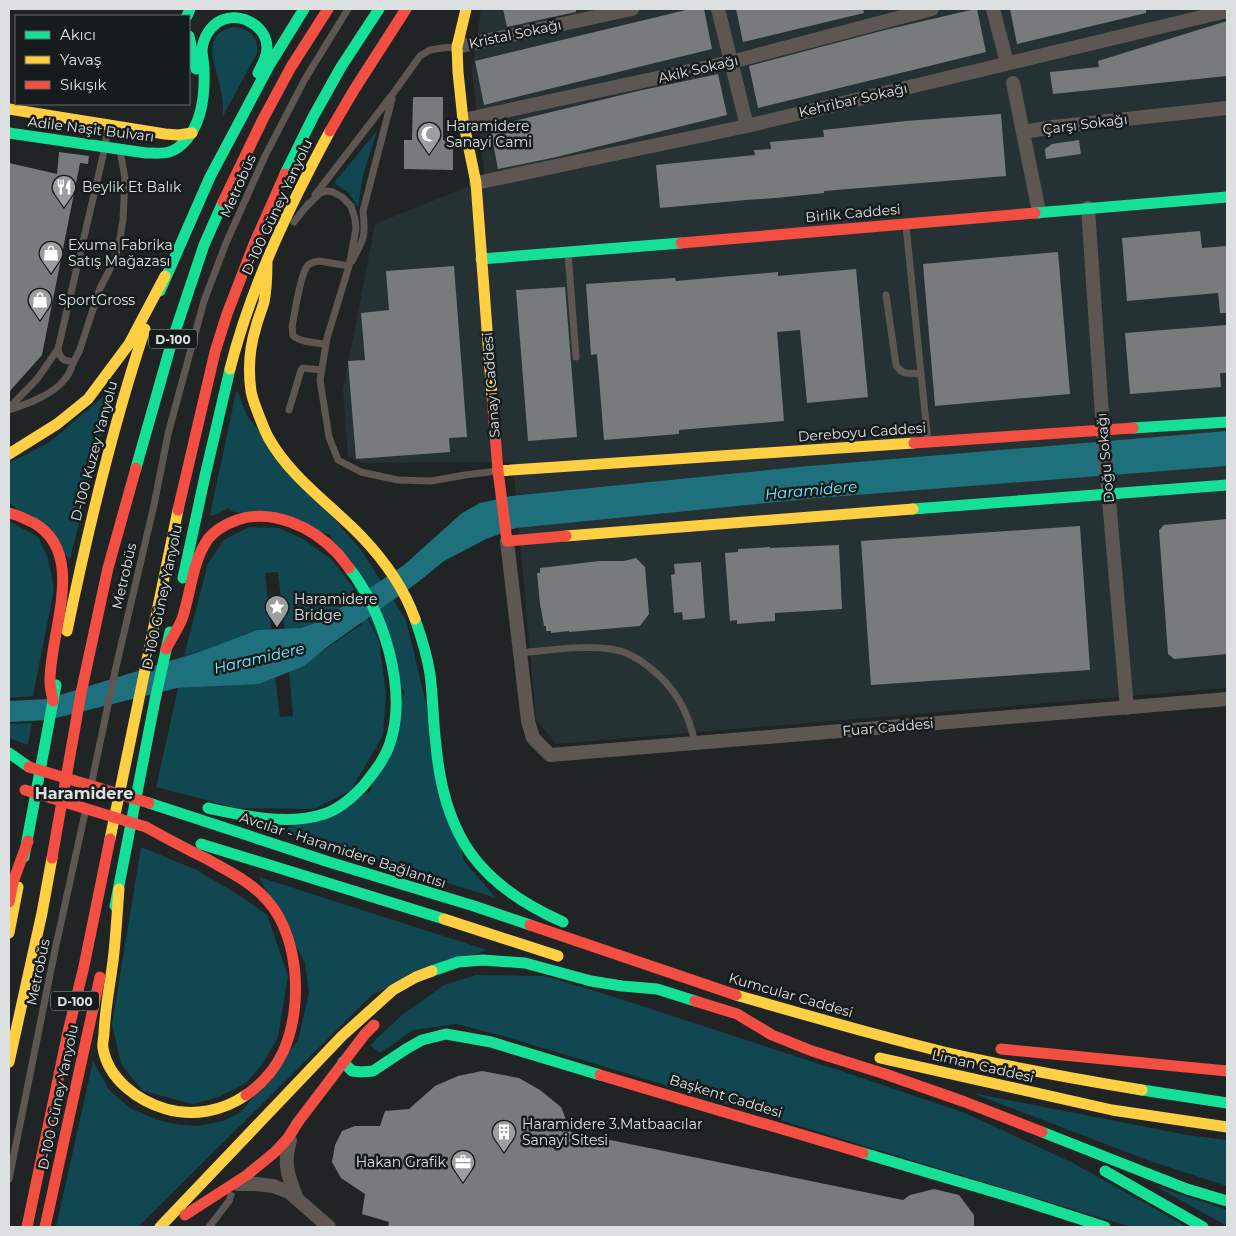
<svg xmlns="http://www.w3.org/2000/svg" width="1236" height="1236" font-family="Montserrat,sans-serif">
<rect width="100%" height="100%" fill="#202425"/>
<path fill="#253133" d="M481 9H1227V688L556 744 536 719 513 462 362 463 348 457 343 390 375 224 485 180 472 73Z"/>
<path fill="#104750" d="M233 27C248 28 259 36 257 53L222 118C226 100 218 80 214 63 213 57 211 50 213 43 216 33 224 29 233 27Z
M377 131 363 175 358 207 349 193 334 183Z
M113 388 70 559 9 502V463L50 442Z
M236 392H238L247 416 361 550 406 620 464 861 496 898 281 831 370 792 404 692 330 535 231 511 229 508 213 516 210 515Z
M9 521 38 537 48 558 54 589 33 696 9 698Z
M249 527 279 528 303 539 331 559 352 586 379 642 386 693 383 735 351 790 314 809 236 808 156 787 178 688 257 684 275 674 280 717 293 716 288 660 317 655 362 624 349 606 322 622 285 633 278 572 265 573 271 631 184 656 208 563 224 540Z
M32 723 28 745 9 738V724Z
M141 847 197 870 242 897 267 915 288 976 278 1037 262 1065 246 1083 219 1097 193 1104 143 1091 121 1064 112 1024Z
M259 877 487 950 373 994 138 1227H56L93 1061 109 1090 130 1108 158 1120 174 1124 198 1126 223 1121 241 1112 298 1040 309 993 305 963Z
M476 975 544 976 602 993 844 1072 965 1113 1073 1163 1187 1227H1131L510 1038 457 1024 413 1030 380 1053 370 1045 402 1015 444 985Z
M972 1093 1187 1135 1227 1140V1186L1150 1161Z
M1155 1186 1227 1210V1226Z"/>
<path fill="#1e707c" d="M1227 431V466L818 498 516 528 486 539 444 561 417 583 327 647 304 666 259 684 177 688 48 720 9 722V701L47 699 199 652 258 630 301 628 321 621 404 565 462 513 480 503 511 496 798 467Z"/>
<path fill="#787b7c" d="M503 9H576V12L507 27Z
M690 9H704L712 49 484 105 475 61Z
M736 9H863L864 13 743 42Z
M975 9H977L986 52 758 108 749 66 885 30Z
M1010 9H1146V13L1017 44Z
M1227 21V76L1053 94 1050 72 1099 67 1098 61Z
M718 74 727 115 552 158 498 169 490 127 638 91Z
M413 97H443V140L453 141V170L404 169V140H412Z
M1001 114 1006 176 824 191V193L776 198 746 200 660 208 656 165 755 155 754 150 771 149 770 142 824 137 823 130 906 121Z
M1079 140 1081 154 1046 159 1045 149 1052 144Z
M59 152 89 156 88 164 80 163 42 355 9 392V163L57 174Z
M1200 231 1202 248 1227 246V313H1220L1218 293 1127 301 1122 238Z
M1058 252 1070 394 935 406 923 264Z
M454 266 467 437 449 438 450 452 356 459 348 361 365 360 361 313 389 310 386 271Z
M856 269 868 397 807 403 800 330 777 332 784 421 679 430V434L604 440 597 354 591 355 586 284 675 278 676 281 778 272V276Z
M565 287 577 437 528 441 516 290Z
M1227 325V373H1220L1221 387 1130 394 1125 333Z
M1227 519V654L1174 659 1168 654 1159 530 1164 525Z
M1080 526 1090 670 871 685 861 541Z
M839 545 842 609 775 613V621L737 624V620L730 621 725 553 738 552V549L770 547V548Z
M636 558 645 567 649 614 640 626 569 632V631L551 633V631H546V626H544L540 604 537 573H540V568L600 561H624Z
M701 562 705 618 683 620 682 612 674 613 671 575 675 574 674 564Z
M482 1071 519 1078 540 1090 561 1107 571 1132 903 1200 910 1195 934 1189 959 1195 974 1215V1227H388L389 1222 362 1214 365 1194 341 1178 332 1162 335 1145 342 1131 355 1126H380L385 1111 409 1109 435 1086 458 1076Z"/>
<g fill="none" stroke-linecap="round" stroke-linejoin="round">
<path stroke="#5e5652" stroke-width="7" d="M108 125 105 147 58 349C60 358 63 362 74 361L79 352 100 288 109 271 116 255 120 238 123 220 125 178 120 150
M315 195 392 95 420 56 430 50 442 48 456 47
M306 207 320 193 327 191 333 192 342 197 351 206 355 219 356 229 349 266 327 338 320 380 329 437 338 460 361 472 398 480 431 481 465 475 497 471
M294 222 309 203
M906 226 928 442
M568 253 576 357
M352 261C364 239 366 236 363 211L392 99
M886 295 896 365C903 376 908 373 921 373
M325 344C319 343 297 342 293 335 292 333 293 330 292 327 295 312 299 281 306 268 308 263 314 262 319 261L349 266
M9 408 37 379 58 349
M9 410C27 404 53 395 65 379 70 374 71 367 74 361
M289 410 301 370 303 368 321 370
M520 653C550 650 581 645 611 649 625 651 638 658 649 667 675 687 688 711 695 743
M92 781 116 667 154 505 168 434 204 301 226 243 265 156 305 79 348 9
M9 1179 55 950 85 813
M209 1227 229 1201 231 1195"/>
<path stroke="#5e5652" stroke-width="14" d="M718 9 747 126
M993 9 1007 63
M457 47 632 9
M1013 83 1039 212
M463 120 731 62 932 9
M1024 132 1053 127 1227 108
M476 183 747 126 1227 11
M1088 208 1103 430 1127 708
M507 541 528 721 533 738 550 755 1227 699
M290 1140C283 1164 288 1176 297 1199
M237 1184H256L273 1186 289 1192 329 1227"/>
<path stroke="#16e098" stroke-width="11" d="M187 16 190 9
M189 36 196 69
M9 133 146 153C153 153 162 154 169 152 177 150 182 145 187 139 203 120 205 93 204 69 204 63 202 56 202 50 203 37 211 25 222 20 241 12 267 26 267 48 267 57 262 65 258 73
M285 174 313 117 341 67 379 9
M1035 213 1227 197
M481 259 681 243
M160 291 210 177 270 64 304 9
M1133 428 1227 422
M136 468 172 341 204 245 223 202
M913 509 1227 485
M183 578 205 476 230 369
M415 619C421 636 427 655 430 674 433 697 433 722 436 745 444 836 479 885 563 922
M9 753 29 767
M149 803 329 862 474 906 530 925
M208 808C245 816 287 826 324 814 340 809 353 797 364 785 374 772 385 759 390 743 408 690 383 610 349 568
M201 844 444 919
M24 857 56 685
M115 906 155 700 170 632
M432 971 458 962 483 960 525 963 591 981 622 986 657 989 695 1001
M343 1062 352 1071 361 1072 373 1071 406 1049 422 1040 446 1034 491 1042 600 1075
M1142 1090 1227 1103
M1042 1132 1187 1189 1227 1201
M863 1153 1018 1199 1105 1227
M1105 1171 1203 1227"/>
<path stroke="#ffcf43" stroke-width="11" d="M466 9 457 47 458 72 463 120 476 183 492 396
M9 109 165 134 178 135 192 133
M267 260C267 274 267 288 264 302 262 310 258 318 256 327 250 346 248 370 251 391 252 398 255 405 258 413 261 421 264 429 268 437 290 477 330 504 361 536 384 560 404 588 415 619
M230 369C251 286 289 207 330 131
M9 454 57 424 88 399 129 344 165 276
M498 471 914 443
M566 536 913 509
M67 631C88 529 112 428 145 329
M110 839 178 510
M119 889C117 913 116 937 113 961 110 985 105 1009 104 1033 104 1038 102 1043 103 1048 108 1079 138 1101 166 1109 193 1117 223 1111 246 1095
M444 919 558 956
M9 933 18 887
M736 995C805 1015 874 1035 944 1052 1009 1067 1076 1079 1142 1090
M880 1058 1112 1110 1227 1127
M9 1062 42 913 52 858
M160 1227 342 1036 393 990 416 977 432 971"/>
<path stroke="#f24e42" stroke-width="11" d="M330 131 354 90 406 9
M223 202 263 119 291 67 328 9
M681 243 1035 213
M492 396 498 471 507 541 566 536
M914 443 1133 428
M178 510 215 352 227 314 254 244 285 174
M9 513C18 515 25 519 34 523 88 554 49 634 50 682 50 688 52 695 53 701
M166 649C171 639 178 629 182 619 191 593 192 562 208 539 215 530 226 524 237 520 272 508 313 527 337 553 341 557 345 563 349 568
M146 827C166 838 186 849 207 859 226 870 245 879 261 894 300 930 304 1006 283 1052 275 1069 262 1084 246 1095
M52 858 81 693 108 568 136 468
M9 902 13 882 28 841
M530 925 736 995
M695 1001 737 1014 772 1035 812 1051 885 1074 965 1102 1042 1132
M1001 1049 1227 1071
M600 1075 863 1153
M185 1215 247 1175 275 1152 288 1138 298 1122 365 1034 374 1025
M27 1227 68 1032 84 966 110 839
M45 1227 100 977"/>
<path stroke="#f24e42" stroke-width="11" d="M29 767 149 803
M25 790 146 827"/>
</g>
<defs>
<g id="mosque-pin" transform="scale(1.25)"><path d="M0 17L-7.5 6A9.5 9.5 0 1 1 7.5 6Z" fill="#9b9e9f" stroke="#161b1c"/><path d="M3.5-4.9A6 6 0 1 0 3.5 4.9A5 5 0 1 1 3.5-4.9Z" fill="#fff"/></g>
<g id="restaurant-pin" transform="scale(1.25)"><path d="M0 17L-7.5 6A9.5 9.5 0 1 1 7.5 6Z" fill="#9b9e9f" stroke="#161b1c"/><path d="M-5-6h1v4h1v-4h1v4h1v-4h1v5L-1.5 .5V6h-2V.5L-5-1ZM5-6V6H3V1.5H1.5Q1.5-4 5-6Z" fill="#fff"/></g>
<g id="shop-pin" transform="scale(1.25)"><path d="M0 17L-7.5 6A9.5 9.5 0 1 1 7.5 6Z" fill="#9b9e9f" stroke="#161b1c"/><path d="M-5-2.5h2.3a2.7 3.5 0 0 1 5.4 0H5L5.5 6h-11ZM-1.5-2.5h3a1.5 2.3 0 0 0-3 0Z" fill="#fff"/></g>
<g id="sight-pin" transform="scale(1.25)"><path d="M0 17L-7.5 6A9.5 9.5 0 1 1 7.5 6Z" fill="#9b9e9f" stroke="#161b1c"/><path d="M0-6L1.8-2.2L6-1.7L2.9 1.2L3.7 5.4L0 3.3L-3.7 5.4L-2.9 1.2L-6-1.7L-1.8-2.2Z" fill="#fff"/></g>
<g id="building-pin" transform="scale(1.25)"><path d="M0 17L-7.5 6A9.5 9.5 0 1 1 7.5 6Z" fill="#9b9e9f" stroke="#161b1c"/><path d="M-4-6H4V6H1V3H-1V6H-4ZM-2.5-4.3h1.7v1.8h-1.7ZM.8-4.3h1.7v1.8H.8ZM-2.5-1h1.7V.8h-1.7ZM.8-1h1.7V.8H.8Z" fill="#fff"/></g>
<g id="office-pin" transform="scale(1.25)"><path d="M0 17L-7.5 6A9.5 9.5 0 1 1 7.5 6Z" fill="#9b9e9f" stroke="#161b1c"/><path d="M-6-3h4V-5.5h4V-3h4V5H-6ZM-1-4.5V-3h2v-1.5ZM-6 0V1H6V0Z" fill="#fff"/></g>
</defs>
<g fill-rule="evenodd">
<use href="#mosque-pin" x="429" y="134"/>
<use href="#restaurant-pin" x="64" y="187"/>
<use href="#shop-pin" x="51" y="253"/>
<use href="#shop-pin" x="40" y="300"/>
<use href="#sight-pin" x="277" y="607"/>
<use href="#building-pin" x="504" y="1132"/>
<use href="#office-pin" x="463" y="1162"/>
</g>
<g text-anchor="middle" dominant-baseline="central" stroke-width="5" stroke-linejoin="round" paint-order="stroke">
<g fill="#161b1c" stroke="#a1a5a6" stroke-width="1">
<rect x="149" y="329.5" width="48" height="19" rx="4"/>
<rect x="51" y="991.5" width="48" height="19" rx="4"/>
</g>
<g font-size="12" font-weight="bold" fill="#dde0e1">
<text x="173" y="339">D-100</text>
<text x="75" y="1001">D-100</text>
</g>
<g font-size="14" fill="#dde0e1" stroke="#161b1c">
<text transform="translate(515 34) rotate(-12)">Kristal Sokağı</text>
<text transform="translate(698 69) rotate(-13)">Akik Sokağı</text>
<text transform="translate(853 100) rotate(-13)">Kehribar Sokağı</text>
<text transform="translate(1085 124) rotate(-7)">Çarşı Sokağı</text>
<text transform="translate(91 129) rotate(7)">Adile Naşit Bulvarı</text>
<text transform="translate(238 186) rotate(-66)">Metrobüs</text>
<text transform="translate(277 207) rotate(-65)">D-100 Güney Yanyolu</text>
<text transform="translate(853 213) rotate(-5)">Birlik Caddesi</text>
<text transform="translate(491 385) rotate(-94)">Sanayi Caddesi</text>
<text transform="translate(862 432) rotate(-4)">Dereboyu Caddesi</text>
<text transform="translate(94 451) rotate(-75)">D-100 Kuzey Yanyolu</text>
<text transform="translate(1105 458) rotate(-95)">Doğu Sokağı</text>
<text transform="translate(124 576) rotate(-77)">Metrobüs</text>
<text transform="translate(162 597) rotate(-78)">D-100 Güney Yanyolu</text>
<text transform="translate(888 727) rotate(-5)">Fuar Caddesi</text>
<text transform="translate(343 850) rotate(18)">Avcılar - Haramidere Bağlantısı</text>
<text transform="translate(38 972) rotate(-78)">Metrobüs</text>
<text transform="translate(791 995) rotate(16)">Kumcular Caddesi</text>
<text transform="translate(983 1066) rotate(13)">Liman Caddesi</text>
<text transform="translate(726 1096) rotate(17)">Başkent Caddesi</text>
<text transform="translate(58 1097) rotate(-78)">D-100 Güney Yanyolu</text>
</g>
<g font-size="14" fill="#dde0e1" stroke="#161b1c" text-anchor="start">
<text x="446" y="126">Haramidere<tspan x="446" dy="16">Sanayi Cami</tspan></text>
<text x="82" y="187">Beylik Et Balık</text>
<text x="68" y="245">Exuma Fabrika<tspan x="68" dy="16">Satış Mağazası</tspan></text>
<text x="58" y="300">SportGross</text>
<text x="294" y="599">Haramidere<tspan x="294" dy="16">Bridge</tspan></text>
<text x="522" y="1124">Haramidere 3.Matbaacılar<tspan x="522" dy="16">Sanayi Sitesi</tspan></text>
<text x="446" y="1162" text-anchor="end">Hakan Grafik</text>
</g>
<g font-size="15" font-style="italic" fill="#7aeaff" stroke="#161b1c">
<text transform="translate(811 490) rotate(-5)">Haramidere</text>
<text transform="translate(259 658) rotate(-13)">Haramidere</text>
</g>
<g font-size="16" font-weight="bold" fill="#dde0e1" stroke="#161b1c">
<text x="84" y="793">Haramidere</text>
</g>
</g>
<rect width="1236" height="1236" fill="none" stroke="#dde0e1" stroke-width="20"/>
<rect x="15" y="15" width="175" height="90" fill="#161b1c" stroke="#666a6b"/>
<rect x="25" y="31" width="25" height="8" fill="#16e098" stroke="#666a6b"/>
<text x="60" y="40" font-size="15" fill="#dde0e1">Akıcı</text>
<rect x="25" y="56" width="25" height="8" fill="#ffcf43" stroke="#666a6b"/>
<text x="60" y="65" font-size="15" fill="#dde0e1">Yavaş</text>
<rect x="25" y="81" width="25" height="8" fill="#f24e42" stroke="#666a6b"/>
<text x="60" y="90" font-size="15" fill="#dde0e1">Sıkışık</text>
</svg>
